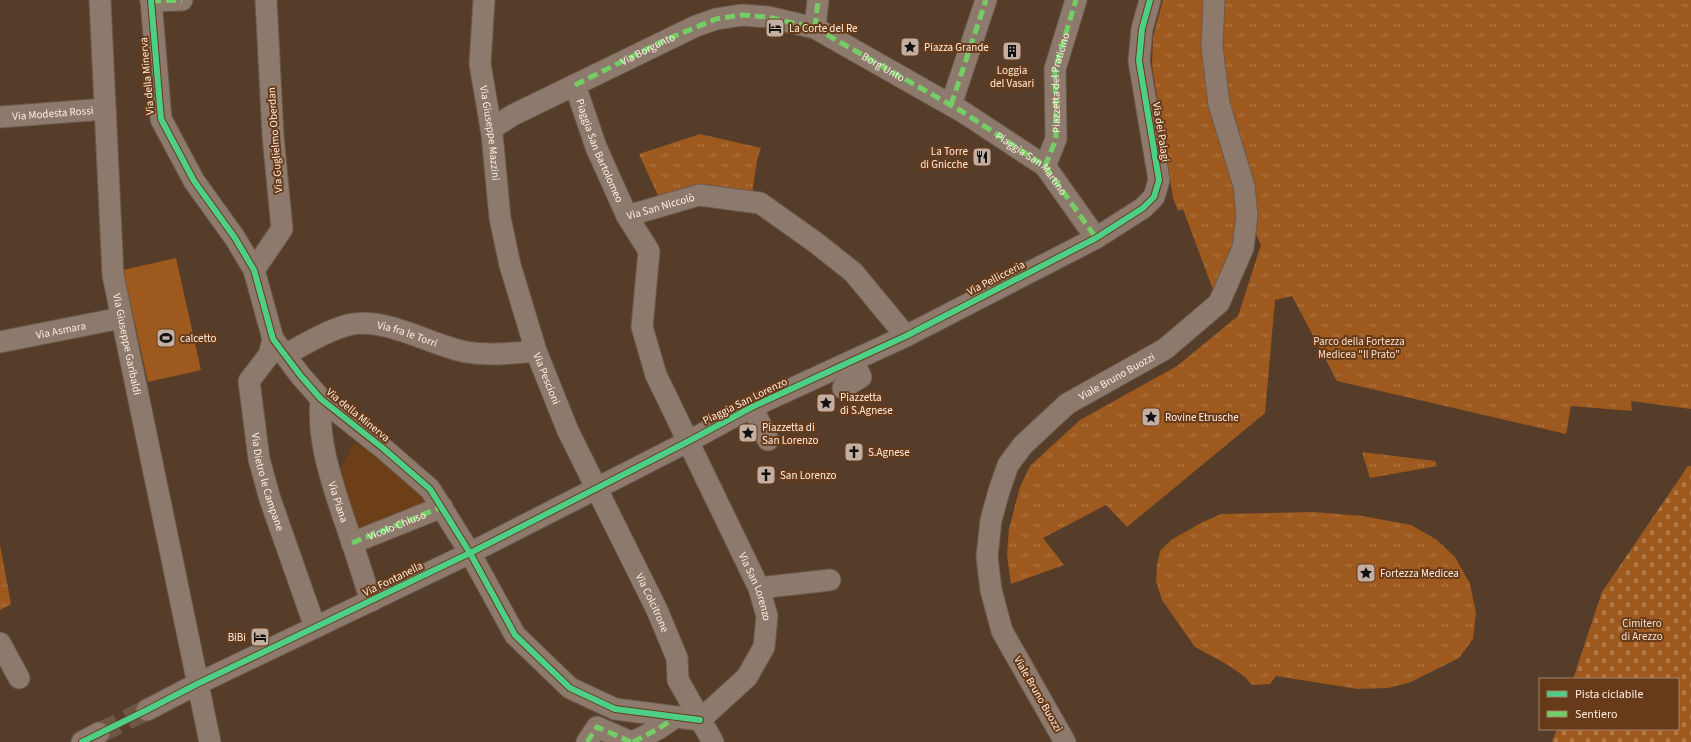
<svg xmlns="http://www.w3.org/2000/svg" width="1691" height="742" font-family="'Source Sans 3',sans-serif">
<defs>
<pattern id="grass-tufts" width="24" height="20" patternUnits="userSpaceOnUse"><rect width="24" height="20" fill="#9e591e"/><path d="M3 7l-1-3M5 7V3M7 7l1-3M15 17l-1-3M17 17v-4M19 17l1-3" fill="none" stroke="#b17949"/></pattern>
<pattern id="cemetery-stones" width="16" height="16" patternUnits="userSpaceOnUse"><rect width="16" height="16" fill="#9e591e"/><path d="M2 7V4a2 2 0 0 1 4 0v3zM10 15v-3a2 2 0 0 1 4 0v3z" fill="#b17949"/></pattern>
</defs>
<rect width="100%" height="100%" fill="#563d2a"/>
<path fill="#6d3f19" d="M354 443 400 469 430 502 359 535 337 476Z"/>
<path fill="url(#grass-tufts)" d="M1163 0H1206L1240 215 1235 244 1215 295 1183 209 1178 211 1173 198 1152 65 1153 37Z
M1214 0H1691V409L1631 401 1632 411 1571 406 1566 434 1337 381 1292 296 1275 300 1265 413 1127 527 1106 505 1043 538 1064 565 1011 584 1007 555 1009 529 1020 487 1030 466 1080 420 1177 366 1238 316 1261 245 1247 215 1219 104Z
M700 134 761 148 757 160 752 194 660 200 639 154Z
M1362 452 1435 461 1437 466 1370 478Z
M1313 512 1362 516 1411 525 1437 540 1455 557 1470 584 1476 613 1473 639 1459 658 1411 682 1388 688 1358 689 1276 676 1270 684 1252 685 1244 676 1228 665 1195 647 1162 600 1156 581 1157 565 1160 551 1171 540 1201 523 1221 514Z
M0 545 11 604 0 610Z"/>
<path fill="url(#cemetery-stones)" d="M1688 466H1691V742H1552L1557 729H1678V679H1573L1602 592Z"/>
<path fill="#9e591e" d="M176 258 201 370 148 382 123 270Z"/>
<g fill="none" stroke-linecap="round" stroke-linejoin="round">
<path stroke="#6f5746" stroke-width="21" stroke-dasharray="21 10" stroke-linecap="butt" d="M99 733 147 710"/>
<g stroke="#6b5a4c" stroke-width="23">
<g id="street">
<path id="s1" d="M100 0 113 275 210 742"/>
<path d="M151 0 161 119 194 181 235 238 254 270 273 339 300 375 321 399 384 449 430 489 470 553 515 635 570 688 615 709 700 720"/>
<path id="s2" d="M484 0 480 64 492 134 500 218 510 265 536 351 568 431 657 610 677 658 678 680 713 742"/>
<path d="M151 1 182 0"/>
<path d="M815 28 818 0"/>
<path id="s3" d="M575 85 596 147 627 216 649 251 642 327 656 375 759 588 767 616 764 647 747 677 700 720"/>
<path d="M951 105 986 0"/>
<path id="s4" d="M0 117 105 109"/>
<path d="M491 129 513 115 696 26 716 19 742 15 768 17 815 28 963 112 1045 166 1096 238"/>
<path id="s5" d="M1045 166 1056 139 1055 69 1076 0"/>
<path id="s6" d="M627 216 699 195 760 203 815 242 853 272 906 336"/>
<path d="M254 270 282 229 273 136 266 0"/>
<path id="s7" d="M273 339 269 355 249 381 259 459 270 499 315 627"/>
<path id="s8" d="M0 342 121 318"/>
<path id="s9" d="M285 355C305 344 326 331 348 325 385 316 430 345 466 352 489 356 513 353 536 351"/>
<path d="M843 388 861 377 853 361"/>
<path id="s10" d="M321 399C317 439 331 479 343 516 353 544 362 573 371 601"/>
<path d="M752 407 768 440"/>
<path d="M352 543 442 507"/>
<path d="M759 588 830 580"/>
<path d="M0 643 19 678"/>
<path d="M147 710 197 684 470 553 689 441 752 407 906 336 1096 238 1143 208 1154 197 1159 180 1139 61 1142 29 1150 0"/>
<path d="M82 742 99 733"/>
<path d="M587 742 597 727 631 742"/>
<path d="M633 742 658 729 676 717"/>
<path id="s11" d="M1065 742 1002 631 991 590 987 557 991 520 999 491 1008 465 1023 445 1067 404 1165 349 1219 303 1243 248 1247 215 1244 186 1219 104 1212 46 1214 0"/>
</g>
</g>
<use href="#street" stroke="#8d7a6c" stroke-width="21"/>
<g stroke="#74ce65" stroke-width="5" stroke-dasharray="10 5" stroke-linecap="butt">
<path d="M151 1 182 0"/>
<path d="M815 28 818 0"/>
<path id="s12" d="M575 85 665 40 716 19 742 15 768 17 815 28 963 112 1045 166 1096 238"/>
<path d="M951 105 986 0"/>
<path d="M1045 166 1056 139 1055 69 1076 0"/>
<path id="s13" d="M352 543 442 507"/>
<path d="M587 742 597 727 631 742"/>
<path d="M633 742 658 729 676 717"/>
</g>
<g stroke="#673b19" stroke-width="8">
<path id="cycleway" d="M151 0 161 119 194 181 235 238 254 270 273 339 300 375 321 399 384 449 430 489 470 553 515 635 570 688 615 709 700 720
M82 742 147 710 197 684 470 553 689 441 752 407 906 336 1096 238 1143 208 1154 197 1159 180 1139 61 1142 29 1150 0"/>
</g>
<use href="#cycleway" stroke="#4dcf88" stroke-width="6"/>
</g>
<defs>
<g id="hotel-square" transform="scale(1)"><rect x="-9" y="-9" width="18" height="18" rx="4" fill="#c3afa2" stroke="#673b19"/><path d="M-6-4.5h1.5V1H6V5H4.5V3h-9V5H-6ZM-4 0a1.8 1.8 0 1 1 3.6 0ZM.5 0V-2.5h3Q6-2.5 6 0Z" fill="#111"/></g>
<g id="sight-square" transform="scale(1)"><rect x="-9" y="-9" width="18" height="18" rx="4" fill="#c3afa2" stroke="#673b19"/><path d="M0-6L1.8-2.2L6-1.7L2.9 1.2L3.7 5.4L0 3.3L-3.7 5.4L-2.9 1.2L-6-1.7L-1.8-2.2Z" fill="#111"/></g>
<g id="building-square" transform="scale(1)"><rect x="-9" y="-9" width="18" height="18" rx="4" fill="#c3afa2" stroke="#673b19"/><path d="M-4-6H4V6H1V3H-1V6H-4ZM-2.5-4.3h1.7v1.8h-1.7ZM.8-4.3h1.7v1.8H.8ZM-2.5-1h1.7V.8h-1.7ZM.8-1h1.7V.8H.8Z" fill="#111"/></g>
<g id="restaurant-square" transform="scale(1)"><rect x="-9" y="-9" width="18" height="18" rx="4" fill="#c3afa2" stroke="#673b19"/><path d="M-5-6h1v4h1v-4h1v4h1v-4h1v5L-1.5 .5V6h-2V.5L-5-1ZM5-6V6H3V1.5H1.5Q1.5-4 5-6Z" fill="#111"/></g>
<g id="stadium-square" transform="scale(1)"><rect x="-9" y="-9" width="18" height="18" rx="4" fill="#c3afa2" stroke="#673b19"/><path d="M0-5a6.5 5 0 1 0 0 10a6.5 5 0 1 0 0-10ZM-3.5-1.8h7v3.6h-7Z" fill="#111"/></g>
<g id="church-square" transform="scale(1)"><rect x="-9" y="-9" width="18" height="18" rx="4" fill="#c3afa2" stroke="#673b19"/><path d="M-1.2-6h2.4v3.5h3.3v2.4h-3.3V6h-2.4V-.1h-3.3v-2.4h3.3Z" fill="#111"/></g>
</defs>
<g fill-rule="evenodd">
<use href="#hotel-square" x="775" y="28"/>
<use href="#sight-square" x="910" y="47"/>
<use href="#building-square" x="1012" y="51"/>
<use href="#restaurant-square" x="982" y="157"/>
<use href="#stadium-square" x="166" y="338"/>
<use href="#sight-square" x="826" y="403"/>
<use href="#sight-square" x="1151" y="417"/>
<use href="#sight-square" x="748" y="433"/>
<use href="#church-square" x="854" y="452"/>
<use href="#church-square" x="766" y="475"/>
<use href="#sight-square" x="1366" y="573"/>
<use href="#hotel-square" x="260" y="637"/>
</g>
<g text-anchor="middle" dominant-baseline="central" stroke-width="4" stroke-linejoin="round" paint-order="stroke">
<g font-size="11" fill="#feede2" stroke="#673b19" text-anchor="start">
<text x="789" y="28">La Corte del Re</text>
<text x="924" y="47">Piazza Grande</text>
<text x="1012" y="70" text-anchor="middle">Loggia<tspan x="1012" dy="13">del Vasari</tspan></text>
<text x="968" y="151" text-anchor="end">La Torre<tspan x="968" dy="13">di Gnicche</tspan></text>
<text x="180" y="338">calcetto</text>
<text x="840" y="397">Piazzetta<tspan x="840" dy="13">di S.Agnese</tspan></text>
<text x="1165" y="417">Rovine Etrusche</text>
<text x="762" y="427">Piazzetta di<tspan x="762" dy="13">San Lorenzo</tspan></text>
<text x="868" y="452">S.Agnese</text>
<text x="780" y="475">San Lorenzo</text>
<text x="1380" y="573">Fortezza Medicea</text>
<text x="246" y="637" text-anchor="end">BiBi</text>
</g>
<g font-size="11" fill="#feede2" stroke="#673b19">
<text stroke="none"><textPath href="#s12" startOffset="81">Via Borgunto</textPath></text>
<text stroke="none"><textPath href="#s12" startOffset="335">Borg'Unto</textPath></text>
<text transform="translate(147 76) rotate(-95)">Via della Minerva</text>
<text stroke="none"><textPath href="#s5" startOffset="86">Piazzetta del Praticino</textPath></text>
<text stroke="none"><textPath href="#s4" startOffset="53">Via Modesta Rossi</textPath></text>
<text transform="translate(1161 132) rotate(81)">Via dei Palagi</text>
<text stroke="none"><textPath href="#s2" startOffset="134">Via Giuseppe Mazzini</textPath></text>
<text transform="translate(275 140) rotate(-94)">Via Guglielmo Oberdan</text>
<text stroke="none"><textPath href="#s3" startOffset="70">Piaggia San Bartolomeo</textPath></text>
<text stroke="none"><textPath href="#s12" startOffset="513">Piaggia San Martino</textPath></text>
<text stroke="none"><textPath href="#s6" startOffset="35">Via San Niccolò</textPath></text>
<text transform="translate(996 278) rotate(-27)">Via Pellicceria</text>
<text stroke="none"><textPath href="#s8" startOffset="62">Via Asmara</textPath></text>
<text stroke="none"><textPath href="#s9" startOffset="131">Via fra le Torri</textPath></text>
<text stroke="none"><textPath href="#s1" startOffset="346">Via Giuseppe Garibaldi</textPath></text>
<text stroke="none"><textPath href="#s11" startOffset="440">Viale Bruno Buozzi</textPath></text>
<text stroke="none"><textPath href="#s2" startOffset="387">Via Pescioni</textPath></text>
<text transform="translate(745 401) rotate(-26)">Piaggia San Lorenzo</text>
<text transform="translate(358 415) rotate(39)">Via della Minerva</text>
<text stroke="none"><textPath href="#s7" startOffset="152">Via Dietro le Campane</textPath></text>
<text stroke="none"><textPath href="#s10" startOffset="105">Via Piana</textPath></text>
<text stroke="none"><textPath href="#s13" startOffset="48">Vicolo Chiuso</textPath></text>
<text transform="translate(393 579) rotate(-26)">Via Fontanella</text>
<text stroke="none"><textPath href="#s3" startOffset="543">Via San Lorenzo</textPath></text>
<text stroke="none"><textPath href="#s2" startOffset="635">Via Colcitrone</textPath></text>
<text transform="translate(1038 694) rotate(60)">Viale Bruno Buozzi</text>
</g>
<g font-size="11" fill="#f9decb" stroke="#673b19">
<text x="1359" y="341">Parco della Fortezza<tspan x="1359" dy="13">Medicea "Il Prato"</tspan></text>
<text x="1642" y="623">Cimitero<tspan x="1642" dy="13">di Arezzo</tspan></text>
</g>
</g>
<rect x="1539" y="678" width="140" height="52" fill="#673b19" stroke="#a38269"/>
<rect x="1547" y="691" width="20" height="6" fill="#4dcf88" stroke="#a38269"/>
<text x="1575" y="698" font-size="12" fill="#feede2">Pista ciclabile</text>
<rect x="1547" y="711" width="20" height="6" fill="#74ce65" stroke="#a38269"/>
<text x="1575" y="718" font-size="12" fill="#feede2">Sentiero</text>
</svg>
